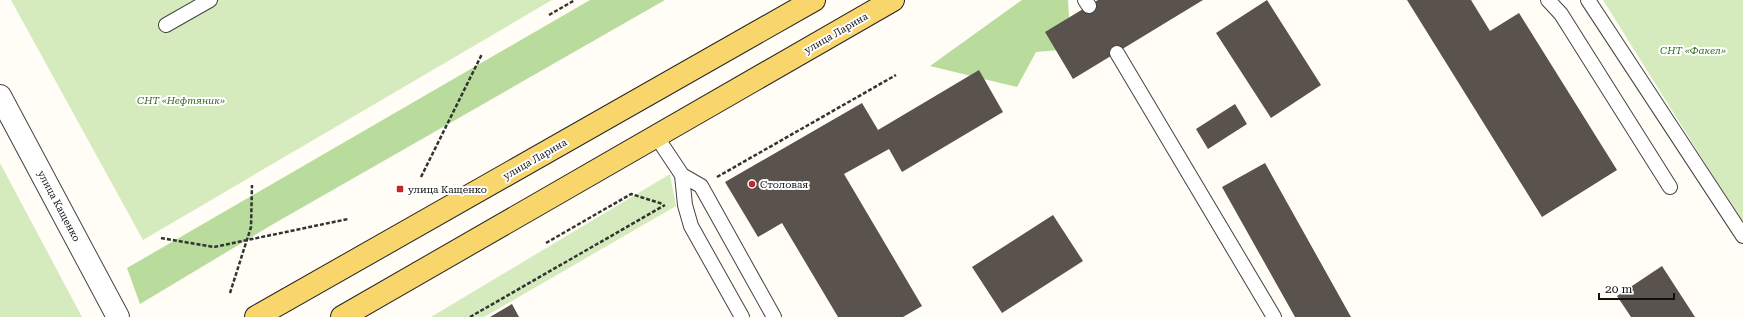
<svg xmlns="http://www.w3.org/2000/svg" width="1743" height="317" font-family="'Roboto Serif',serif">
<rect width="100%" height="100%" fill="#fffdf5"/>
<path fill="#d5ebbd" d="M11 0H552L143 240Z
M1603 0H1743V224Z
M0 163 82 317H0Z
M670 174 676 206 484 317H431Z"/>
<path fill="#b9dc9c" d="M590 0H665L275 223 140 304 127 268Z
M1022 0H1068L1071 49 1036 52 1017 87 930 66Z"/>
<path fill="#5a524d" d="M1098 0H1203L1073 79 1045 32Z
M1267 0 1321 85 1271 118 1216 33Z
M1407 0H1471L1490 31 1519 13 1617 170 1542 217Z
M979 70 1003 112 902 172 889 149 844 174 922 306 903 317H838L782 223 758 237 725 182 862 103 878 130Z
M1235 104 1247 124 1208 149 1196 129Z
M1265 163 1351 317H1295L1222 187Z
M1053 215 1083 261 1002 313 972 267Z
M1662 266 1695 317H1631L1617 296Z
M512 304 519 317H490Z"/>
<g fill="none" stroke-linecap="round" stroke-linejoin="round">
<g stroke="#444" stroke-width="16">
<path id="service" d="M1085 0 1089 6
M1548 0 1561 14 1670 187
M1588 0 1743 236
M166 25 210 0
M1117 53 1274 317
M656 136 682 175 701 186 774 317
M682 175 685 205 691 226 742 317"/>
</g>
<g stroke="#444" stroke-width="24">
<path id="minor" d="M0 96 118 317"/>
</g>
<g stroke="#222" stroke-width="24">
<path id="primary" d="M256 317 814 0
M342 317 893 0"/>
</g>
<path stroke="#333" stroke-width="2.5" stroke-dasharray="4 2" stroke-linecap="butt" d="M549 15 575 0
M421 177 482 54
M717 177 896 75
M161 238 214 247 348 219
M546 243 631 194 663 204
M230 293 251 227 252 185
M470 317 665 205"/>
<use href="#service" stroke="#fff" stroke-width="14"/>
<use href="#minor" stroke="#fff" stroke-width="22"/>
<use href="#primary" stroke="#f9d66b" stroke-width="22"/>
</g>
<g fill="#c4262e" stroke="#fff" stroke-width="1.5">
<circle cx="752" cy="184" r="4"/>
<rect x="396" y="185" width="8" height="8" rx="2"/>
</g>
<g text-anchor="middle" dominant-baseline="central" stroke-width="4" stroke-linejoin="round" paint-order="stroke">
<g font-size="10" fill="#111" stroke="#fff">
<text transform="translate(836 33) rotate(-30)">улица Ларина</text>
<text transform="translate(535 159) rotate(-30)">улица Ларина</text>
<text transform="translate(59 206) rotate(62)">улица Кащенко</text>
</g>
<g font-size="10" font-style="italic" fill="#2f6b1f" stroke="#fff">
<text x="1693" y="50">СНТ «Факел»</text>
<text x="181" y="100">СНТ «Нефтяник»</text>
</g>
<g font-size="10" fill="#111" stroke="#fff" text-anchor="start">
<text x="760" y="184">Столовая</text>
<text x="408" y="189">улица Кащенко</text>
</g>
</g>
<path d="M1599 293v6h75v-6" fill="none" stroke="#111111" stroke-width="2"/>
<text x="1605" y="293" font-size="12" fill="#111111" stroke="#ffffff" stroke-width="3" paint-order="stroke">20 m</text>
</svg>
